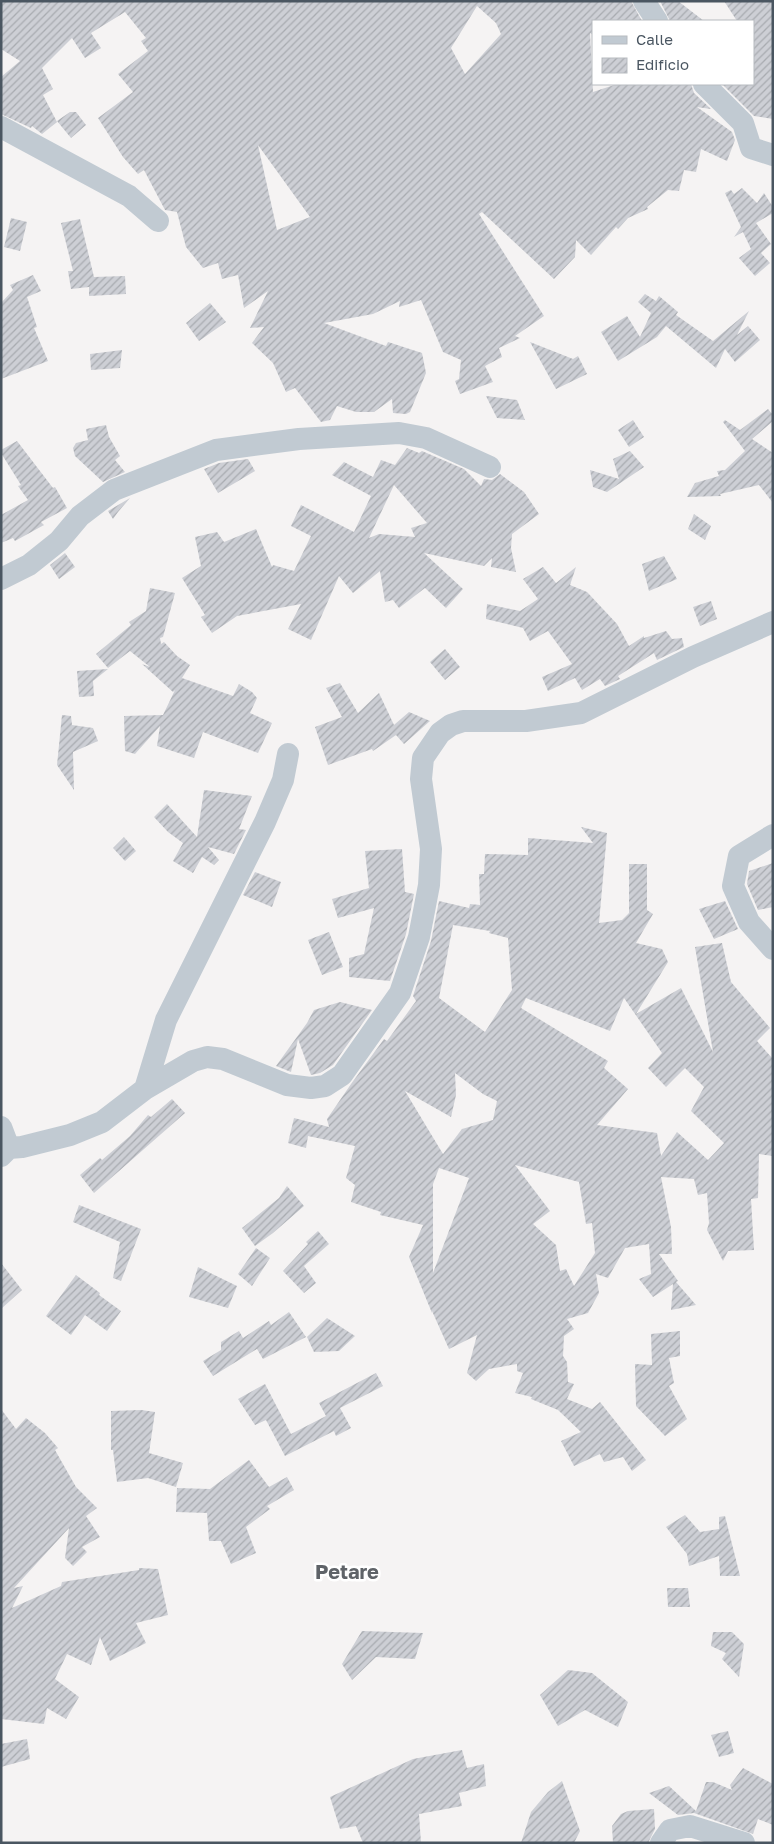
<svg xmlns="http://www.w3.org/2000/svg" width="774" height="1844" font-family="'Golos Text',sans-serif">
<defs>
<pattern id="building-hatch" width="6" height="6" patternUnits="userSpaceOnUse" patternTransform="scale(1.25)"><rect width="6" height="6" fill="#cdcfd5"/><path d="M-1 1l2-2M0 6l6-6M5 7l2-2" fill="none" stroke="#a8abb0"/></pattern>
</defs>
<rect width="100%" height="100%" fill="#f5f3f3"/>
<path fill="url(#building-hatch)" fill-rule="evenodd" d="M1 1H631L642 21H593V35L590 33 593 92 617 84H691L694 93 711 109 697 107 732 132 735 140 727 161 701 149 696 172 684 170 679 191 668 190 647 207 648 209 628 218 618 229 616 227 591 255 576 240 575 257 554 279 482 212 479 214 544 316 515 336 520 338 499 348 502 357 485 366 493 382 460 394 455 381 459 379 461 360 443 352 421 300 399 307 400 301 373 314 324 323 386 346 388 342 422 353 426 373 410 412 406 414 393 413 392 399 374 412H356L337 406 330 420 321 422 295 388 286 392 273 363 252 343 264 327 250 328 268 291 244 308 238 275 222 279 218 263 203 268 186 247 177 212 165 210 144 170 138 174 123 157 98 118 133 92 118 74 148 51 141 41 146 38 125 12 91 33 101 48 85 58 72 38 42 68 53 89 43 95 57 122 42 134 32 126 31 128 1 114V77L20 61 1 49ZM477 6 496 23 501 34 465 74 451 48ZM258 145 310 217 277 230Z
M660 1H678L704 21H670Z
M724 1H773V119L754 116 722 84H753V21H737Z
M70 112H76L86 125 71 138 57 121Z
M742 188 757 203 764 193 773 207V213L756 223 771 244 761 253 770 263 755 276 739 258 751 249 743 232 734 237 741 227 725 193 731 190 734 194Z
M11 218 27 222 20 251 4 247Z
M80 219 94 277 125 276 126 294 89 296V287L71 289 68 271H73L61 223Z
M33 275 41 291 27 297 37 327 34 328 48 361 1 379V303L13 290 10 285Z
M645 294 656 301 659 296 678 312 676 315 713 341 749 311 737 335 748 326 760 340 735 362 725 349 716 368 666 326 657 337 618 361 601 332 627 316 640 337 651 313 638 302Z
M210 303 226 322 199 341 186 323Z
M530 342 573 359 578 356 587 374 556 389Z
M122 350 120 368 91 370 90 354Z
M486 396 517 400 525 420 497 418Z
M768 409 773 415V421L752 439 773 453V503L759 485 720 494 721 496 687 497 695 483 719 476 717 471 725 470 745 451 723 422 725 420 740 430Z
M633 420 644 437 629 447 618 430Z
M106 425 109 437 120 456 115 460 125 472 103 482 75 456 73 448 76 443 88 440 86 429Z
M17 441 53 488 55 487 67 508 41 522 44 525 15 541 13 538 1 543V515L28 500 18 486 21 485 1 453V450Z
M407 448 419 453 422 451 464 469 481 486 484 479 492 480 500 474 524 492 539 514 512 534 511 548 516 572 491 567 492 558 484 566 424 553 463 589 446 608 425 588 399 608 393 600 385 602 380 571 353 593 339 576 311 640 288 629 301 604 237 616 212 633 201 617 205 615 182 578 201 566 195 537 217 532 224 542 256 529 272 567 273 565 294 571 311 536 291 526 301 505 354 532 371 496 332 475 344 462 373 477 381 460 395 465ZM394 485 427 523 411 528 415 537 379 534 369 538Z
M630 451 644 467 607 492 593 487 590 470 619 479 613 459Z
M248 459 255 471 218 493 204 469 219 463Z
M130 498 118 512 113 519 108 511Z
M694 514 711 526 705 540 688 529Z
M65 553 75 567 59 579 50 565Z
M664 556 677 579 649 591 642 564Z
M543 567 556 583 576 567 570 585 587 592 617 624 629 646 644 636V638L666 631 672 639 682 638 684 647 659 659 657 660 654 653 618 676 620 679 605 686 600 679 582 690 575 678 548 691 542 677 572 664 548 631 530 641 523 628 486 619 487 604 520 611 538 599 523 579Z
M150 588 175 593 163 637 160 638 161 644 164 642 177 656 190 665 182 678 233 696 239 684 252 692 257 698 250 713 272 723 258 753 203 732 194 758 157 746 160 726 135 754 125 751 124 716 163 715 175 690 173 692 142 664 150 667 130 651 108 668 96 654 131 625 129 622 146 611Z
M711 601 717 619 700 626 693 607Z
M445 649 460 667 445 680 430 662Z
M108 669 93 681 94 696 79 697 77 671Z
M340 683 358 713 379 693 394 725 409 712 430 721 404 744 396 735 373 751 372 749 328 765 315 727 342 717 326 688Z
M62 715 71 716 72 725 93 728 98 741 73 752 74 790 57 765Z
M204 790 252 796 239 829 246 830 234 854 208 847 219 860 214 865 202 857 193 873 173 861 183 843 168 832 154 817 167 804 197 837Z
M581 827 607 833 599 923 622 920 629 913V864H647V910L653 914 636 943 662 949 668 962 636 1014 681 988 713 1052 695 947 722 943 731 982 770 1028 757 1041 773 1059V1156L759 1154 758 1198 751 1199 754 1250 728 1251 723 1261 707 1230 709 1223 707 1193 698 1195 694 1179 661 1177 671 1227 672 1254H659L678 1281 676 1282 696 1305 671 1310 673 1284 653 1297 639 1279 651 1274 649 1244 625 1248 608 1278 596 1274 599 1293 588 1313 567 1319 574 1329 564 1336 563 1356 567 1362 568 1382 574 1384 567 1399 592 1409 600 1402 646 1460 632 1471 623 1457 604 1462 600 1454 574 1466 561 1441 581 1432 558 1410 531 1399 532 1397 515 1393 523 1373 517 1371V1364L489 1369 476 1381 467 1373 477 1335 449 1349 432 1311V1313L409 1257 423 1225 380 1215 381 1212 351 1202 355 1185 346 1178 355 1146 308 1136 306 1148 288 1143 294 1118 329 1127 327 1119 351 1084 384 1039 387 1041 416 1001 413 996 431 941 439 901 469 908 470 904 480 905 479 874H484L485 854 528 855V838L593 843ZM453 925 490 931 489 933 508 938 512 990 485 1032 439 998ZM526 998 610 1031 624 998 662 1053 648 1068 666 1087 685 1068 704 1087 691 1111 724 1143 708 1160 677 1132 661 1156 657 1133 597 1125 628 1089 604 1068 608 1061 521 1008ZM455 1073 483 1094 497 1101 493 1120 462 1129 443 1154 405 1091 451 1117 456 1095ZM515 1165 579 1182 586 1224 592 1223 595 1253 574 1286 566 1269 560 1271 556 1245 533 1224 550 1211ZM439 1168 469 1178 433 1273V1184Z
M124 837 136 851 125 861 113 848Z
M402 849 405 892 414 894 406 934 390 981 349 977V958L364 954 374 908 338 918 332 899 369 888 365 851Z
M773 863V907L758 910 747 884 749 871Z
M255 872 281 882 272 907 243 895Z
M725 901 738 929 714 939 699 909Z
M329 932 343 967 322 975 308 940Z
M340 1002 372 1010 333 1065 320 1073 311 1075 298 1039 291 1072 276 1066 307 1023 314 1010Z
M172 1099 185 1113 94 1193 80 1175 100 1158 102 1160 130 1136 148 1115 151 1117Z
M287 1186 304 1206 273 1233 255 1246 242 1228 279 1198Z
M79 1205 141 1229 121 1281 113 1278 120 1242 73 1222Z
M318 1231 329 1244 304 1266 316 1283 304 1293 283 1271 308 1244 306 1242Z
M256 1248 270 1258 252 1286 238 1274Z
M1 1263 22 1290 1 1309Z
M198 1267 237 1286 228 1308 189 1297Z
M76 1275 100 1293 99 1295 121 1311 107 1331 85 1315 71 1335 46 1316Z
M289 1312 306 1337 263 1359 257 1349 213 1376 203 1361 221 1350V1342L239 1331 243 1338 269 1321 271 1325Z
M327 1318 355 1336 339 1351 314 1352 307 1337Z
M680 1331V1356L669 1358 674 1383 669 1386 687 1419 665 1436 636 1406 635 1364 652 1365 651 1334Z
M376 1373 383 1386 340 1408 351 1428 336 1436 334 1431 285 1456 266 1420 255 1425 238 1399 265 1384 291 1434 326 1416 319 1403Z
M1 1409 16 1429 26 1418 45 1433 58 1448 55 1450 76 1487 97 1508 86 1516 100 1537 82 1547 87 1552 73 1566 65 1558 69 1528 14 1588 23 1586 12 1608 61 1586 62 1582 139 1570V1568L158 1569 168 1615 136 1623 146 1643 110 1661 100 1637 91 1665 67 1654 55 1679 79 1697 66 1719 47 1708 44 1724 1 1719Z
M141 1410 155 1412 149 1453 183 1463 176 1487 148 1478 117 1482 113 1450H111V1411Z
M249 1460 269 1487 287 1477 294 1490 267 1506 270 1509 246 1527 256 1553 231 1564 221 1541H209L207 1513 176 1512 177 1488 210 1489Z
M685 1515 700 1532 719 1529V1517L725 1516 740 1576H720L719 1556 689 1566 687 1554 666 1527Z
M667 1588H688L690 1607H668Z
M362 1631 423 1633 415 1659 376 1657 352 1680 342 1664Z
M713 1632H732L744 1644 739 1677 722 1659 726 1653 711 1646Z
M568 1670 592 1673 628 1702 618 1727 585 1710 558 1726 540 1695Z
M728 1731 734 1753 719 1757 711 1735Z
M27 1739 30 1759 1 1767V1744Z
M462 1750 467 1768 484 1764 486 1786 459 1793 462 1806 419 1814 421 1843H363L356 1826 340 1829 330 1797 413 1759Z
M743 1768 773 1784V1825L758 1819 753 1834 694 1813 678 1815 649 1793 669 1786 696 1811 706 1782H713L732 1790 730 1785Z
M562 1781 580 1831 574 1843H521L531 1812 548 1792Z
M654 1809 655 1829 648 1843H613L612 1826 621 1814 628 1811Z"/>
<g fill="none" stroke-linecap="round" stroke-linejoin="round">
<path stroke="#c1cad2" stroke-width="22" d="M644 1 657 21
M704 84 743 123 751 148 773 155
M1 127 129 196 158 221
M1 579 29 565 59 541 80 516 114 490 216 450 299 439 399 433 426 438 490 467
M773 835 739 856 733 886 749 922 773 949
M145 1089 166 1020 265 822 283 780 288 754
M1 1127 9 1148
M1 1156 9 1148 22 1147 70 1135 102 1122 145 1089 193 1061 207 1057 223 1059 287 1085 311 1088 325 1086 342 1075 400 993 419 937 429 885 431 849 421 779 423 758 440 733 451 725 463 721H526L581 713 693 657 773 622
M661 1843 670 1830 690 1826 744 1843"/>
</g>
<g text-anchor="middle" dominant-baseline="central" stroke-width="5" stroke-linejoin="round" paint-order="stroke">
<g font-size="20" font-weight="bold" fill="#5f6368" stroke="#fff">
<text x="347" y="1571">Petare</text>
</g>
</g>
<rect width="774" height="1844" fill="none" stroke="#4a5661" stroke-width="5"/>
<rect x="592" y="20" width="162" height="65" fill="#ffffff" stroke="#b7bbc0"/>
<rect x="602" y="36" width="25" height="8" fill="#c1cad2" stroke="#b7bbc0"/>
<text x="636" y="45" font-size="15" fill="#4a5661">Calle</text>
<rect x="602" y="58" width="25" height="15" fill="url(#building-hatch)" stroke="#b7bbc0"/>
<text x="636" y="70" font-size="15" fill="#4a5661">Edificio</text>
</svg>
